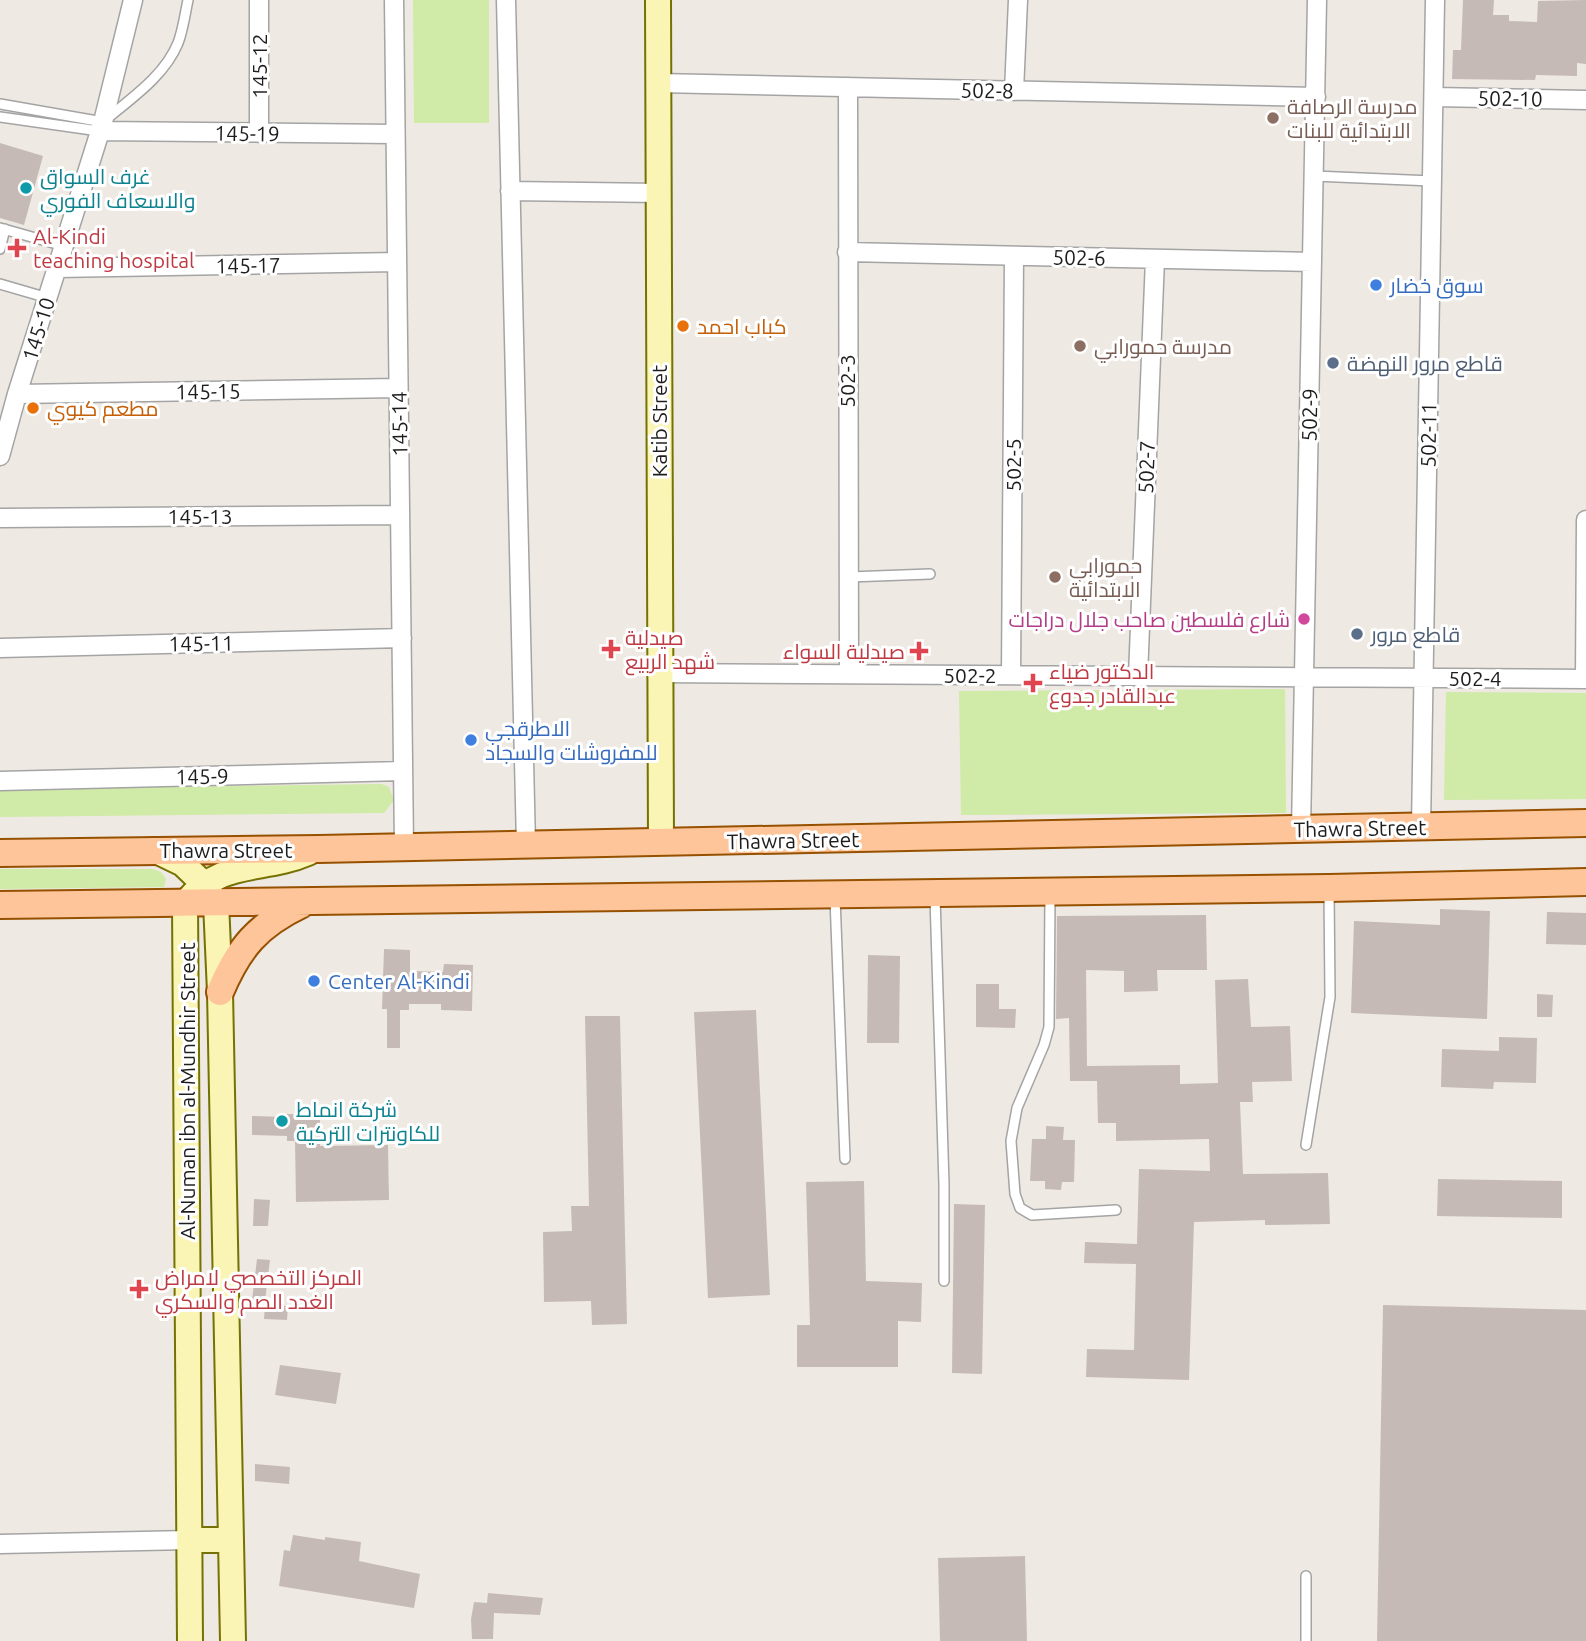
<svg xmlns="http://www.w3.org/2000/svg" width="1586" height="1641" font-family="Ubuntu,Cairo,sans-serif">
<rect width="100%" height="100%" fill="#eee9e2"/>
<path fill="#d0eaa7" d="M413 0H489V123H414Z
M1285 689 1286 813 961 815 959 691Z
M1446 692 1586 693V799L1444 800Z
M382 784 389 787 394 800 384 813 0 817V789Z
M0 869H153L161 872 166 879 164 887 0 889Z"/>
<path fill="#c6bab6" d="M1463 0H1494L1493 15H1509V21L1537 22 1538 1 1586 0V64L1577 63V76L1536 75 1535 80 1452 79 1453 50H1461Z
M0 143 43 156 24 225 0 218Z
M1440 909 1490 911 1487 1019 1351 1013 1354 921 1440 925Z
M1547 912 1586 913V945L1546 944Z
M1206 915 1207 970H1157L1158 991 1124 992V971L1086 970 1087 1066 1180 1065V1084L1218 1083 1215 980 1248 979 1251 1027 1290 1026 1292 1081 1252 1082 1253 1102H1240L1243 1174 1328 1173 1330 1224 1265 1225V1220L1194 1222 1189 1380 1086 1377 1087 1349 1134 1350 1136 1264 1084 1263 1085 1242 1137 1244 1139 1169 1210 1171 1209 1139 1116 1141V1123H1098L1097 1081H1070L1069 1018 1056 1019 1057 916Z
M384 949 410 950V971L443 972 444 964 473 965 472 1011 441 1010V1004H409V1010H400V1048H387V1009H382Z
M868 955 900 956 899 1043H867Z
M976 984H999V1009H1016L1015 1028 976 1027Z
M1537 994 1553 995 1552 1017H1537Z
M756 1010 770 1295 708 1298 694 1012Z
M585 1016H620L627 1324 592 1325 591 1301 544 1302 543 1232 572 1231 571 1206H589Z
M1499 1037 1537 1038 1536 1083 1494 1082 1493 1089 1441 1087 1442 1049 1499 1051Z
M286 1114H320V1146L388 1145 389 1200 296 1202 295 1141H287V1136L252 1135V1116L286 1117Z
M1046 1126 1064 1127 1063 1140H1075L1074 1182H1062L1061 1190 1045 1189V1181H1030L1032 1139H1046Z
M1438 1179 1562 1181V1218L1437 1216Z
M864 1181 866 1281 922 1283 921 1322 898 1321V1367H797V1325H810L806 1182Z
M254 1199 270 1200 268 1226H253Z
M954 1204 985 1205 982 1374 952 1373Z
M257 1259 270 1260 265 1301 252 1300Z
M265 1305 288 1306 287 1320 264 1319Z
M1383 1305 1586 1310V1641H1377Z
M280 1365 341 1373 336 1404 275 1395Z
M255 1464 290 1467 289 1484 255 1481Z
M293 1535 325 1540V1537L361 1542 359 1561 420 1574 414 1608 279 1586 284 1550 290 1551Z
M1025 1556 1027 1641H940L938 1558Z
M488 1593 543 1598 540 1615 494 1613 493 1639H472L471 1619 474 1602 487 1603Z"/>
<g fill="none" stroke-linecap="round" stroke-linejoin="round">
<g stroke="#a4a4a4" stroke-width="12">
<path id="lane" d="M0 104 103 122C130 99 164 77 178 43 183 30 185 14 188 0
M0 117 99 131
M1314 176 1432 181
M0 228 64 246
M0 249 5 229
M0 284 48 298
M849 577 930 574
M1050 895 1049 1027 1044 1045 1017 1108 1011 1141 1015 1194 1020 1208 1032 1215 1116 1210
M935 897 944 1184V1281
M835 898 845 1159
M1306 1145 1330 997 1329 890
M1306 1576V1641"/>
</g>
<g stroke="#a4a4a4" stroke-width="21">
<path id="street" d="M394 0 404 847
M506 0 526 845
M658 83 1316 97
M848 87 849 674
M1014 91 1018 0
M1434 97 1586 100
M99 131 395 134
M259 133V0
M510 191 659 193
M847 252 1312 262
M57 268 397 262
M17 394 398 388
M0 456 17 394 103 122 133 0
M0 518 400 515
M0 648 402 638
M660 673 1586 679
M1011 675 1014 256
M1138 676 1155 259
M1585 679 1586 520
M0 781 403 771
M1421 827 1435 0
M1301 830 1317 0
M0 1544 189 1540"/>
</g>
<g stroke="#757203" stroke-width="28">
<path id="secondary" d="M658 0 661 842
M154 850 183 864 204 884 216 903 220 992 233 1641
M189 1540H231
M190 1641 185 903C222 858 262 873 308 853"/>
</g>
<g stroke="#965100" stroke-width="30">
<path id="primary" d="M0 853 319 849 1586 823
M0 905 1329 888 1586 882
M220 992C239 947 258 925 302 904"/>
</g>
<use href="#lane" stroke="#fff" stroke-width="9"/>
<use href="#street" stroke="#fff" stroke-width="18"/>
<use href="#secondary" stroke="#faf5b5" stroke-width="24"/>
<use href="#primary" stroke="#fdc599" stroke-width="26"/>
</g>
<g fill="#8d6e63" stroke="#fff" stroke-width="2.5">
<circle cx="1273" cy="118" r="7"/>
<circle cx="1080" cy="346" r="7"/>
<circle cx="1055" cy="577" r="7"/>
</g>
<g fill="#0f9aa8" stroke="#fff" stroke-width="2.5">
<circle cx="26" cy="188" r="7"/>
<circle cx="282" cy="1121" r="7"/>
</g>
<g fill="#e0444e" stroke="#fff" stroke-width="2.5">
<path d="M13.5 237.5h7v7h7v7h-7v7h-7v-7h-7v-7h7z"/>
<path d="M607.5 638.5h7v7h7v7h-7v7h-7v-7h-7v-7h7z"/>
<path d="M915.5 640.5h7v7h7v7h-7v7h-7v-7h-7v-7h7z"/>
<path d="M1029.5 672.5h7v7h7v7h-7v7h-7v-7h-7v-7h7z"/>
<path d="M135.5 1278.5h7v7h7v7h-7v7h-7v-7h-7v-7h7z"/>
</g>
<g fill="#3f7fe0" stroke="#fff" stroke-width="2.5">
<circle cx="1376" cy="285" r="7"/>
<circle cx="471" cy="740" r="7"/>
<circle cx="314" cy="981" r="7"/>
</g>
<g fill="#e8710a" stroke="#fff" stroke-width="2.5">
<circle cx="683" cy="326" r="7"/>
<circle cx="33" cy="408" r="7"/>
</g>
<g fill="#5c6f8a" stroke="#fff" stroke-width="2.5">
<circle cx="1333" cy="363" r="7"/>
<circle cx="1357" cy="634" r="7"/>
</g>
<circle fill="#d1479c" stroke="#fff" stroke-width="2.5" cx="1304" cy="619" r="7"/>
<g text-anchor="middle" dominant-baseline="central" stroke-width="6" stroke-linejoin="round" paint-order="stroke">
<g font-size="21" fill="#1d1d1d" stroke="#fff">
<text transform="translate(259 66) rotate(-90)">145-12</text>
<text transform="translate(987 90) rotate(1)">502-8</text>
<text transform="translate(1510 98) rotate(1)">502-10</text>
<text transform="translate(247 133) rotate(1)">145-19</text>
<text transform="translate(1079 257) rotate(1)">502-6</text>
<text transform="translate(248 265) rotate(-1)">145-17</text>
<text transform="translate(38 329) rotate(-73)">145-10</text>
<text transform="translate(847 381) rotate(-90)">502-3</text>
<text transform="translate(208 391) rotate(-1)">145-15</text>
<text transform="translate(1309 415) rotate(-89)">502-9</text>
<text transform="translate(659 421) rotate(-90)">Katib Street</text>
<text transform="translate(399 424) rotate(-91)">145-14</text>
<text transform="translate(1428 435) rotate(-89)">502-11</text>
<text transform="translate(1013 465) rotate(-90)">502-5</text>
<text transform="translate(1146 467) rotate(-88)">502-7</text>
<text x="200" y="516">145-13</text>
<text transform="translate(201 643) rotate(-1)">145-11</text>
<text x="970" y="675">502-2</text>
<text x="1475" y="678">502-4</text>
<text transform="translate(202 776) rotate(-1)">145-9</text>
<text transform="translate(1360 828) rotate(-1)">Thawra Street</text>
<text transform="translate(793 840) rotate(-1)">Thawra Street</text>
<text x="226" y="850">Thawra Street</text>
<text transform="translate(187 1091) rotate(-90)">Al-Numan ibn al-Mundhir Street</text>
</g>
<g font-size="21" fill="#785e54" stroke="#fff" text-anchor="start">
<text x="1287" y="106">مدرسة الرصافة<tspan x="1287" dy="24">الابتدائية للبنات</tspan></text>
<text x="1094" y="346">مدرسة حمورابي</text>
<text x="1069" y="565">حمورابي<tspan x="1069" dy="24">الابتدائية</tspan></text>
</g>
<g font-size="21" fill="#0d838f" stroke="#fff" text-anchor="start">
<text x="40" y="176">غرف السواق<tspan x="40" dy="24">والاسعاف الفوري</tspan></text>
<text x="296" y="1109">شركة انماط<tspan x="296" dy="24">للكاونترات التركية</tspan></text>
</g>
<g font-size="21" fill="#be3a42" stroke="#fff" text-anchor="start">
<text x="33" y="236">Al-Kindi<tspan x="33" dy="24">teaching hospital</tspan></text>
<text x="625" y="637">صيدلية<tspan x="625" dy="24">شهد الربيع</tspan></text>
<text x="905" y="651" text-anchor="end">صيدلية السواء</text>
<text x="1049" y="671">الدكتور ضياء<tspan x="1049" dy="24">عبدالقادر جدوع</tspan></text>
<text x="155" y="1277">المركز التخصصي لامراض<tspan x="155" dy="24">الغدد الصم والسكري</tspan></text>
</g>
<g font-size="21" fill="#366cbe" stroke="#fff" text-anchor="start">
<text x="1390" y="285">سوق خضار</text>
<text x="485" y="728">الاطرقجي<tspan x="485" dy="24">للمفروشات والسجاد</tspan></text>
<text x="328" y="981">Center Al-Kindi</text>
</g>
<g font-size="21" fill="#c56008" stroke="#fff" text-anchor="start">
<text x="697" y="326">كباب احمد</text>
<text x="47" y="408">مطعم كيوي</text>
</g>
<g font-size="21" fill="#4e5e75" stroke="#fff" text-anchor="start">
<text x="1347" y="363">قاطع مرور النهضة</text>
<text x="1371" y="634">قاطع مرور</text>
</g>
<g font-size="21" fill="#b23c85" stroke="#fff" text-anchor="end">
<text x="1290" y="619">شارع فلسطين صاحب جلال دراجات</text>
</g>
</g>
</svg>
